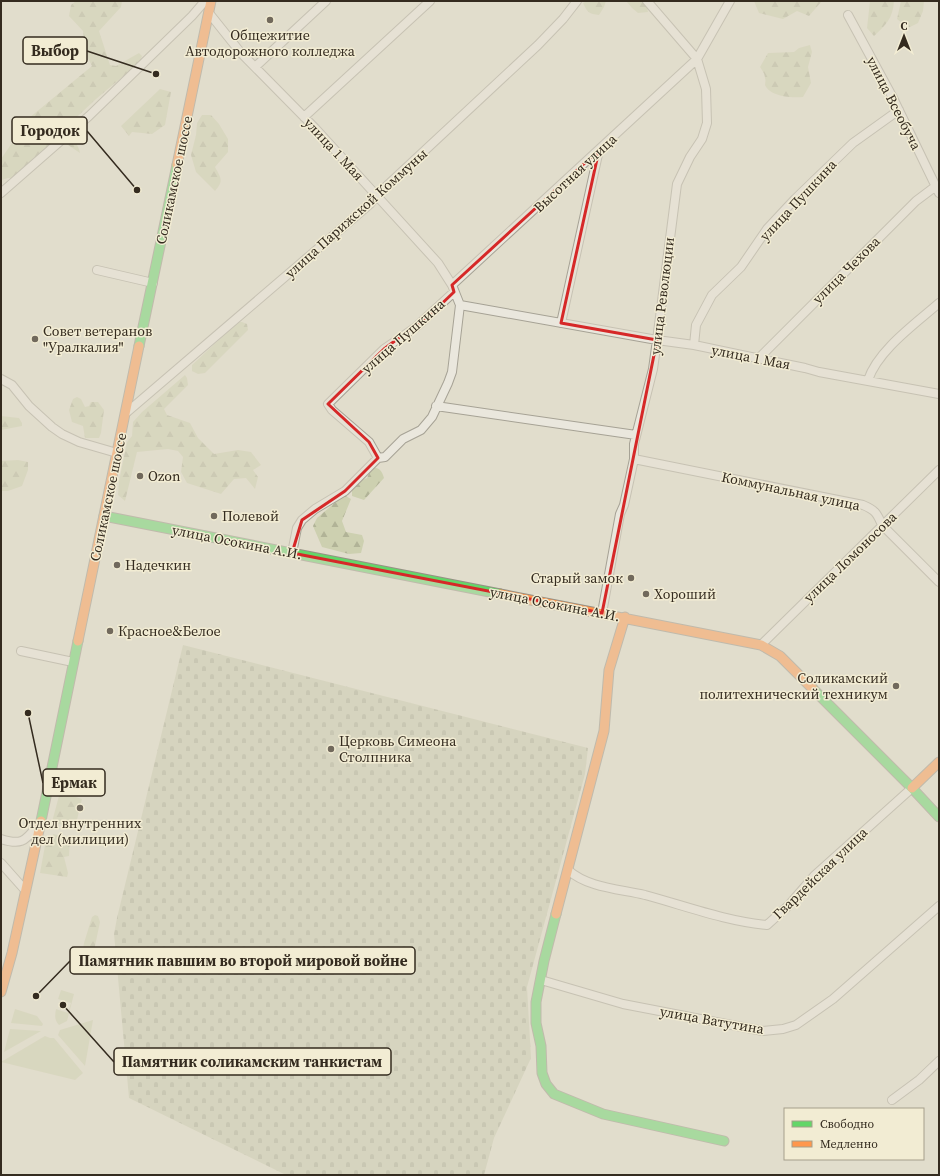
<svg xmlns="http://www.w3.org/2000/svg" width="940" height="1176" font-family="'Source Serif 4',serif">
<defs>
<pattern id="forest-firs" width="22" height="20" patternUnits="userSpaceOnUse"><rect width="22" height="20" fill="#cdd0b0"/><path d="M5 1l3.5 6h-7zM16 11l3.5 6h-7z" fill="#b1b397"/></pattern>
<pattern id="cemetery-stones" width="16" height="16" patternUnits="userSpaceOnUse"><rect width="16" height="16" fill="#c8cbaf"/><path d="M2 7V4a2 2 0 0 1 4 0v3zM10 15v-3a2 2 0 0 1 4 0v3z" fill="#acae96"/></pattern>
</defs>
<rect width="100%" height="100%" fill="#e1ddcc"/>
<path fill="#cdd0b0" d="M61 990 74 994 67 1021 59 1025C54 1020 55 1015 56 1009L68 1013 71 1003 58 999Z
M15 1009 37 1016 43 1024 42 1026 11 1023Z
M93 1020 85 1066 58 1035 60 1030Z
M10 1029 41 1031 4 1052Z
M45 1036 50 1038H54L83 1073 75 1080 1 1062Z"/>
<path fill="url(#forest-firs)" d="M76 1H122L121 7 99 31 110 65 116 66 139 53 142 56 140 62 96 99 64 129C70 136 79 144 80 153L65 143 21 179 8 178 2 180 1 159 29 118 92 66 86 54 83 31 69 16 71 5Z
M587 1H606L604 7 599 15C589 14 587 12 583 3Z
M626 1H642L647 8 648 12 638 13 632 8Z
M754 1H822L809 16 797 11 783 19 759 13Z
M870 1H894C893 18 886 25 874 36L867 28Z
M901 1H924L923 11 918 23 908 28 897 19Z
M810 45 812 52 808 67 811 83 803 97C793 98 770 97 765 85 765 83 766 81 765 78 765 74 762 70 760 67L768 53 794 52 799 48Z
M160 89 171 92 165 125 152 134 132 132 129 136 121 126Z
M202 115H211L219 124 228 139V152L215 167C221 178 224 181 215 191L196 172 191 155 196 135 197 123Z
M238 322H242L247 324 248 330 205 373 198 374 192 371V365Z
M185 375 187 378 188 385 164 409 167 415 190 423 198 438 214 454 238 450 251 452 261 465 253 470 258 477 255 489 246 478 234 479 221 494 187 483 181 472 183 457 178 451 168 449 137 452 125 501 118 495 119 481 127 442 132 436 133 422 142 412Z
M77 397 81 399 85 407 89 406 91 402H98L104 410 101 433 99 438H85L83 426 72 422 69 410 73 399Z
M1 416 19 418 22 423V426L1 430Z
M18 460 28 462V470L22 486 8 491H1V461Z
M372 467C380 468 382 471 384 478L364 500 352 496V490L360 481 367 478Z
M344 495 351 499 342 521 346 532 362 535 364 541 361 553 349 554 322 547 313 526 317 518Z
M60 792 82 799 75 828 52 822Z
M53 834 70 838 69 856 64 857 68 873 67 877 40 873 46 840 49 841 53 845Z
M95 915 98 916 100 922 90 970 84 971 80 965 84 943 92 917Z"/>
<path fill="url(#cemetery-stones)" d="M183 645 588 748 585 774 527 987 531 1058 494 1138 484 1175H286L129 1098 114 934 117 918Z"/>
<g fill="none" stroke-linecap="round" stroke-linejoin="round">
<g stroke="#a6a295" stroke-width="10">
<path id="street" d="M209 13 241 53 315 128 438 263 452 285 460 305
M848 15 893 98 939 193
M255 67 326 1
M304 117 430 1
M1 193 89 116 192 16 205 1
M97 270 153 283
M452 285 697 59 730 1
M460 305 657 340 694 345 805 368 819 372 939 394
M561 323 599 150
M694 345 696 325 712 295 741 267 767 229 795 199 853 143 899 110
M759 358 916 201 936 186
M1 379 12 385 29 406 52 427 62 434 79 442 117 453
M868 380C878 350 915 324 939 303
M436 406 636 435
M126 413 370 204 377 195 538 45 563 19 577 1
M378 458 385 457 403 439 421 430 432 417 448 383 452 372 460 305
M634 459 863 505C875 510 877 513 882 525L939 582
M292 553 297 528 302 520 315 509 345 491 378 458 369 442 332 410 328 404 384 349 416 327 454 292
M602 613 620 514 624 505 634 459V444L653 369 657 340 677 184 690 157 702 139 707 123 706 89 697 59 647 1
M761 645 939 470
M21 651 73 662
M1 839C20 845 25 842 36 827
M1 863 25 890
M568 870C588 888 620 889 645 895 686 906 725 921 767 925L788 906 814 876 912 788
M541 980 623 1004 763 1031 783 1029 796 1025 833 999 939 906
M892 1100 919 1080 939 1061"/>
</g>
<g stroke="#969185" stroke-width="11">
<path id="fast" d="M139 346 177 165
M104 516 500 594
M813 689 912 788 939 817
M41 821 78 641
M556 914 544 961 536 1002V1023L541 1046 542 1073 546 1084 554 1094 603 1114 724 1141"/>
</g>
<g stroke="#969185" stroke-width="11">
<path id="slow" d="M177 165 211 1
M500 594 761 645 780 656 813 689
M78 641 139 346
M912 788 939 762
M556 914 604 731 609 670 625 617
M1 992 12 953 41 821"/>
</g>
<use href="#street" stroke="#eae7dd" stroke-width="8"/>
<use href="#fast" stroke="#63d668" stroke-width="9"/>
<use href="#slow" stroke="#ff974d" stroke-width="9"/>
</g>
<path d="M0 0H940V1176H0ZM599 150 561 323 657 340 602 613 292 553 302 520 345 491 378 458 369 442 328 404 384 349 431 314 454 292 452 285Z" fill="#e1ddcc" fill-opacity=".55" fill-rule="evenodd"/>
<path fill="none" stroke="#d62828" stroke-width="3" stroke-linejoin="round" d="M599 150 561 323 657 340 602 613 292 553 302 520 345 491 378 458 369 442 328 404 384 349 431 314 454 292 452 285Z"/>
<g fill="#71695c" stroke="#f2ecd3" stroke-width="1.5">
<circle cx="270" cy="20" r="4"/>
<circle cx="35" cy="339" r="4"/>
<circle cx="140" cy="476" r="4"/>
<circle cx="214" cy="516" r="4"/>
<circle cx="117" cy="565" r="4"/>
<circle cx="631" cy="578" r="4"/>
<circle cx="646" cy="594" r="4"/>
<circle cx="110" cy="631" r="4"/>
<circle cx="896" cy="686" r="4"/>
<circle cx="331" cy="749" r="4"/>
<circle cx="80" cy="808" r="4"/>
</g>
<g text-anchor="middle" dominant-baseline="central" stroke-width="3" stroke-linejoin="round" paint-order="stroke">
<g font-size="14" fill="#342b1f" stroke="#f2ecd3" text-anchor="start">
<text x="270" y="35" text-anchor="middle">Общежитие<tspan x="270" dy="16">Автодорожного колледжа</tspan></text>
<text x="43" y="331">Совет ветеранов<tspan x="43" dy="16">"Уралкалия"</tspan></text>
<text x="148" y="476">Ozon</text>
<text x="222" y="516">Полевой</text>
<text x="125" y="565">Надечкин</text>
<text x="623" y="578" text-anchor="end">Старый замок</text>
<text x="654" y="594">Хороший</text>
<text x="118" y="631">Красное&amp;Белое</text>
<text x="888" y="678" text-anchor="end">Соликамский<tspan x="888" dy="16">политехнический техникум</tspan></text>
<text x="339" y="741">Церковь Симеона<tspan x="339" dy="16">Столпника</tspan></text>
<text x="80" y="823" text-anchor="middle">Отдел внутренних<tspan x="80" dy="16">дел (милиции)</tspan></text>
</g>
<g font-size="14" fill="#342b1f" stroke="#f2ecd3">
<text transform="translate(894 103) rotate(63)">улица Всеобуча</text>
<text transform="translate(334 149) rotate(47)">улица 1 Мая</text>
<text transform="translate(575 173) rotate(-43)">Высотная улица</text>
<text transform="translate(174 180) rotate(-78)">Соликамское шоссе</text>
<text transform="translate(798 200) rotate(-47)">улица Пушкина</text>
<text transform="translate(356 213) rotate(-42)">улица Парижской Коммуны</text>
<text transform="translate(846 270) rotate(-45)">улица Чехова</text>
<text transform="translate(662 296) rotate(-83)">улица Революции</text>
<text transform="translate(403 336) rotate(-41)">улица Пушкина</text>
<text transform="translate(751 357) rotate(11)">улица 1 Мая</text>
<text transform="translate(791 491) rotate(12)">Коммунальная улица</text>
<text transform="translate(108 497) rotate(-78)">Соликамское шоссе</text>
<text transform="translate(237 542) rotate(11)">улица Осокина А.И.</text>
<text transform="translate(850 557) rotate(-44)">улица Ломоносова</text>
<text transform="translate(555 604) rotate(11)">улица Осокина А.И.</text>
<text transform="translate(820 873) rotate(-44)">Гвардейская улица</text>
<text transform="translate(712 1020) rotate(10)">улица Ватутина</text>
</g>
</g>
<path fill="none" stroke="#342b1f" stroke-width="1.5" d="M156 74L87 51M137 190L87 131M28 713L43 783M36 996L70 961M63 1005L114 1062"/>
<g fill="#342b1f" stroke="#f2ecd3" stroke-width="1.5">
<circle cx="156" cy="74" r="4"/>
<circle cx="137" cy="190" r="4"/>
<circle cx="28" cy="713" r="4"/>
<circle cx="36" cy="996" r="4"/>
<circle cx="63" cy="1005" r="4"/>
</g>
<g fill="#f2ecd3" stroke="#342b1f" stroke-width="1.5">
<rect x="23" y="37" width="64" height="27" rx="4"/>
<rect x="12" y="117" width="75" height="27" rx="4"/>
<rect x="43" y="769" width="62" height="27" rx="4"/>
<rect x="70" y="947" width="345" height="27" rx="4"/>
<rect x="114" y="1048" width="277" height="27" rx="4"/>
</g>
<g font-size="15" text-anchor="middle" font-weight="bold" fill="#342b1f">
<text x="55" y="56">Выбор</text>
<text x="50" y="136">Городок</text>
<text x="74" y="788">Ермак</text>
<text x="243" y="966">Памятник павшим во второй мировой войне</text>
<text x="252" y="1067">Памятник соликамским танкистам</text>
</g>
<rect width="940" height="1176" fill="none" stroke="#342b1f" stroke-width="4"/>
<rect x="784" y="1108" width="140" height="52" fill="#f2ecd3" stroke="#a69f8b"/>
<rect x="792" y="1121" width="20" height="6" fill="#63d668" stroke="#a69f8b"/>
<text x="820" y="1128" font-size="12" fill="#342b1f">Свободно</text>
<rect x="792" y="1141" width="20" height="6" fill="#ff974d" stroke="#a69f8b"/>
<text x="820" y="1148" font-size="12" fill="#342b1f">Медленно</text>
<g transform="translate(904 36)" stroke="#f2ecd3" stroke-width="3" paint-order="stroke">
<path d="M0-3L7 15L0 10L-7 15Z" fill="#342b1f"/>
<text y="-6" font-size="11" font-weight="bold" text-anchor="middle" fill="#342b1f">С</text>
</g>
</svg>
